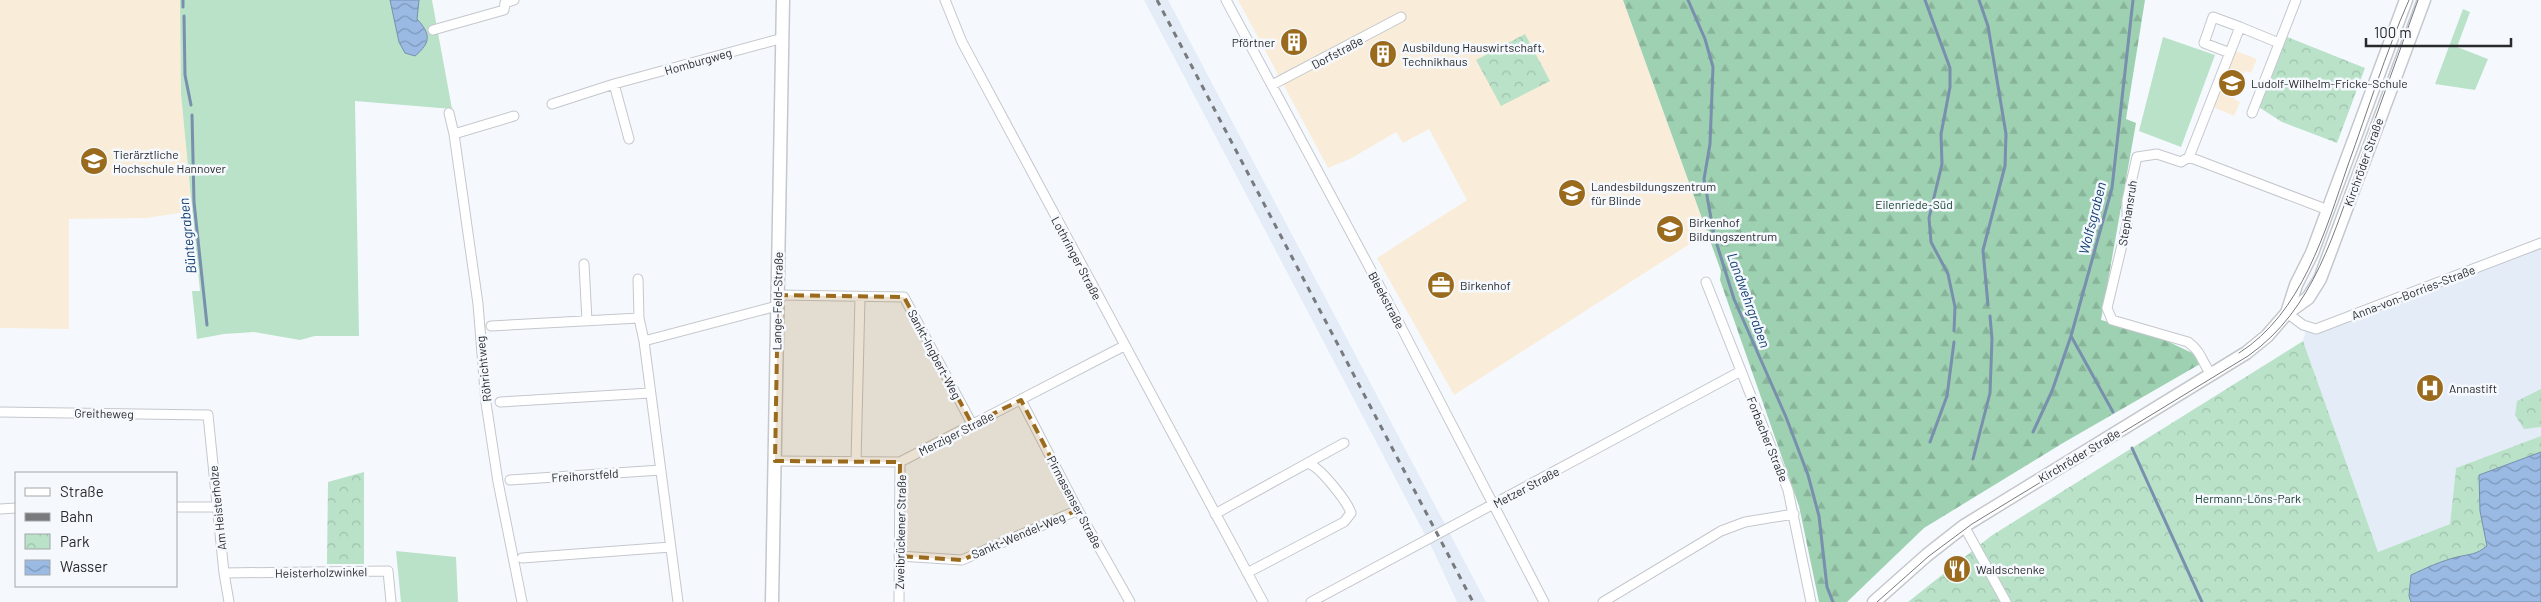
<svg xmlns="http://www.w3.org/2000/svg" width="2541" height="602" font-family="Barlow,sans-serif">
<defs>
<pattern id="forest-firs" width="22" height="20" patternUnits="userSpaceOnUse" patternTransform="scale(1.25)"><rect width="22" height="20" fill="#9ed1b2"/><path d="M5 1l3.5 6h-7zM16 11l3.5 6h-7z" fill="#88b499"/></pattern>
<pattern id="park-crowns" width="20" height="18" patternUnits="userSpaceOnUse" patternTransform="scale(1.25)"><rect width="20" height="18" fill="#b9e2c8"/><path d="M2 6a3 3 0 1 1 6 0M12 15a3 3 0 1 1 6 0" fill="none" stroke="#9fc2ac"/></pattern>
<pattern id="water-waves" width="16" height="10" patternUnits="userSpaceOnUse" patternTransform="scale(1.25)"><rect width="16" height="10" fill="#9abae4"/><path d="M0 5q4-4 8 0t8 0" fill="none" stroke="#7e97b9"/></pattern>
</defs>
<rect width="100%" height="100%" fill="#f5f9fe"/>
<path fill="#e3ecf7" d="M1144 0H1168L1486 602H1457L1433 550Z
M2541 243V436L2456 468 2450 524 2378 552 2303 341 2307 327 2316 329Z"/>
<path fill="#f9edd9" d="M0 0H180L181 94 192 211 147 218 69 219V329L0 328Z
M1238 0H1623L1707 233 1454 395 1377 258 1467 200 1429 129 1403 143 1396 132 1352 158 1328 168Z
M2236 51 2257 59 2251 73 2245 71 2240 82 2243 84 2242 88H2238L2234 99 2240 102 2234 116 2213 107Z"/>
<path fill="#b9e2c8" d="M180 0H432L452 109 355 101 359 336H315L300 340 254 332 224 334 197 339 192 291H200L181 94Z
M2463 9 2470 12 2457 47 2488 59 2475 90 2435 84Z
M2163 37 2215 55 2181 147 2139 131Z
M396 551 456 557 458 602H401Z"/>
<path fill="url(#forest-firs)" d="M1623 0H2145L2126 119 2136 123 2101 320 2150 333 2207 360 2063 443 1924 528 1847 602H1819L1799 506 1720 280 1721 271Z"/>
<path fill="url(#park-crowns)" d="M1525 34 1550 81 1501 106 1476 60Z
M2285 36 2365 68 2337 143 2282 122 2257 106Z
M2303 341 2378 552 2450 524 2456 468 2541 436V602H1908L1991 536Z
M2541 389V427L2524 429 2515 415 2517 401Z
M364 472V564H327L328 482Z"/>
<path fill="url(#water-waves)" stroke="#788fad" d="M390 0H419L417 19C430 33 432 42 415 56L405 53 399 42Z
M2541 452V602H2411L2409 596 2411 575C2426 568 2441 561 2457 557 2470 554 2476 555 2487 546L2480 511 2479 475Z"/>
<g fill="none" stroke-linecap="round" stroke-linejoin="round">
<path stroke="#788fad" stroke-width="3" d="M1688 0 1705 39 1713 67 1710 144 1704 179 1714 235 1734 299 1786 417 1808 475 1819 516 1827 587 1833 602
M1925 0 1950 68V87L1941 134 1942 164 1929 218 1931 242 1948 274 1955 307 1954 331
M1979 0 1988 26 2006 134 2005 166 1983 250 1988 305
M183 7V0
M184 16 185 75 191 105
M192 115 194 202 207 325
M2071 336 2113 412
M2033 432 2052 391 2071 336 2112 188 2133 0
M1930 442 1947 396 1954 342
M2132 448 2202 602
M1973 459 1990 393 1992 339 1990 316"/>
<g stroke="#c4c7cc" stroke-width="11">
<path id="street" d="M945 0 962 42 1263 602
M1226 0 1387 300 1544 602
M433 30 504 10 505 3 514 0
M2230 53 2204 43 2213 17 2240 27
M614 84 629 139
M1272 85 1401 17
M552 104 614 84 783 38
M449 113 454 134
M2252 113 2296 0
M514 116 454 134 478 304 486 403 498 482 522 602
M2189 157 2240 27 2279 43
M584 264 587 321
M638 279 639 318
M1706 282 1788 490 1811 602
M778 295 904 297 972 424
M2287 313 2303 325 2316 329 2541 243
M491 326 639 318 644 341
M2212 375C2201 362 2203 353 2188 342L2112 320 2107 308 2127 224V200L2137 157 2157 154 2181 162 2189 157 2328 210
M1021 400 1078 510 1130 602
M500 402 650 393
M0 412 208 415 224 573 229 602
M775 461 900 462 1124 346
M856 462 860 297
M510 480 661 470
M176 507H217
M0 509 16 508
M1215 514 1344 443
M1964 526 2006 602
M899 556 962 560 1078 510
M522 558 671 547
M224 573 388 571 391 602
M1247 573 1344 522 1351 513C1347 501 1320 467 1309 464
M678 602 644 341 777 306
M899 602 900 462
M1311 602 1741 371
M1603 602 1721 531 1745 522 1794 514"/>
</g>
<g stroke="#c4c7cc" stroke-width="15">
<path id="secondary" d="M2287 313 2308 298 2320 279 2424 0
M772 602 783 0
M1874 602 1927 555 1964 526 2246 353 2267 336 2287 313 2296 285 2312 253 2406 0"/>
</g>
<use href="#street" stroke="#fff" stroke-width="9"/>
<use href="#secondary" stroke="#fff" stroke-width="12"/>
<path stroke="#787a7d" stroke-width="1" d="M2239 353C2302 313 2325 232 2348 165 2368 110 2385 54 2409 0
M1877 602 1929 556 1972 524 2248 356C2315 309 2334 231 2361 158 2380 105 2399 53 2418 0"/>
<path stroke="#787a7d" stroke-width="3" stroke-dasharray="6 6" stroke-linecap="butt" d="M1157 0 1473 602"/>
</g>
<path fill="#9a6a1d" fill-opacity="0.2" stroke="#9a6a1d" stroke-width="4" stroke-dasharray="10 6" stroke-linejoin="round" d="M778 295 904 297 972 424 1021 400 1078 510 962 560 899 556 900 462 775 461Z"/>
<defs>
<g id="building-disc" transform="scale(1.4375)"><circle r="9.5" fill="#9a6a1d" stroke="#f5f9fe"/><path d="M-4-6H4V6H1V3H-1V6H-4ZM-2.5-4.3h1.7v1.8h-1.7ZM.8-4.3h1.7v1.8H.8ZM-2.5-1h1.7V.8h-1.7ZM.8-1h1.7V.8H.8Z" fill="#fff"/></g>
<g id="school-disc" transform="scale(1.4375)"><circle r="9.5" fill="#9a6a1d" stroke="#f5f9fe"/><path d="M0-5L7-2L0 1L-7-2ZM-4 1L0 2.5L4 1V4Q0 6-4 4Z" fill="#fff"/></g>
<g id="university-disc" transform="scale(1.4375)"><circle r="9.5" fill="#9a6a1d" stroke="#f5f9fe"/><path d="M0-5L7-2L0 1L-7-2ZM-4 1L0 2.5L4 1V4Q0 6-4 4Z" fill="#fff"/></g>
<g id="office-disc" transform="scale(1.4375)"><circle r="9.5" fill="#9a6a1d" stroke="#f5f9fe"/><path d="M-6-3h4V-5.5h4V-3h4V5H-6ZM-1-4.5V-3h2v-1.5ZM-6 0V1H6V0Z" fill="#fff"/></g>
<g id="hospital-disc" transform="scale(1.4375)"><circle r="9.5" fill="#9a6a1d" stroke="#f5f9fe"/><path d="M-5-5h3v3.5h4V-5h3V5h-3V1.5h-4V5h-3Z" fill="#fff"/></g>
<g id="restaurant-disc" transform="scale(1.4375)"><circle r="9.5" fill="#9a6a1d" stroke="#f5f9fe"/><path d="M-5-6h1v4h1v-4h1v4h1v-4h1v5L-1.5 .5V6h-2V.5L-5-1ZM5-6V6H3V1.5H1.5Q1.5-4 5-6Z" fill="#fff"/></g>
</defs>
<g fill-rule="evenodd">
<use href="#building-disc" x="1294" y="42"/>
<use href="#building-disc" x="1383" y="54"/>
<use href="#school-disc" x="2232" y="83"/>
<use href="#university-disc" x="94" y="161"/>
<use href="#school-disc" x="1572" y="193"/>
<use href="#university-disc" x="1670" y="229"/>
<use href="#office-disc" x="1441" y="285"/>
<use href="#hospital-disc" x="2430" y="388"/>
<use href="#restaurant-disc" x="1957" y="569"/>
</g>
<g text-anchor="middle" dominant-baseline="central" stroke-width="5" stroke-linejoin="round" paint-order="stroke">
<g font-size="12" fill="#292a2c" stroke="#f5f9fe" text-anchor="start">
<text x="1275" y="42" text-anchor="end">Pförtner</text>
<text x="1402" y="47">Ausbildung Hauswirtschaft,<tspan x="1402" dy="14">Technikhaus</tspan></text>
<text x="2251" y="83">Ludolf-Wilhelm-Fricke-Schule</text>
<text x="113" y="154">Tierärztliche<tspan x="113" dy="14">Hochschule Hannover</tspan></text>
<text x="1591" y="186">Landesbildungszentrum<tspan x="1591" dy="14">für Blinde</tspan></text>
<text x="1689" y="222">Birkenhof<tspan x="1689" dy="14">Bildungszentrum</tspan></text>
<text x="1460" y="285">Birkenhof</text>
<text x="2449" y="388">Annastift</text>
<text x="1976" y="569">Waldschenke</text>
</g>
<g font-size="12" fill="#292a2c" stroke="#f5f9fe">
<text transform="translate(1337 52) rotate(-28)">Dorfstraße</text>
<text transform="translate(698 61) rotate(-16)">Homburgweg</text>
<text transform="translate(2363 162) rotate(-70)">Kirchröder Straße</text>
<text transform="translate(2127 213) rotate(-81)">Stephansruh</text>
<text transform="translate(1077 258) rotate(62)">Lothringer Straße</text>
<text transform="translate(2413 292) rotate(-21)">Anna-von-Borries-Straße</text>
<text transform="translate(1387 300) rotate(62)">Bleekstraße</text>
<text transform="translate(777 301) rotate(-89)">Lange-Feld-Straße</text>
<text transform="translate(935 354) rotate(62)">Sankt-Ingbert-Weg</text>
<text transform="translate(483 369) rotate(-96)">Röhrichtweg</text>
<text transform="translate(104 413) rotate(1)">Greitheweg</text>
<text transform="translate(956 433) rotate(-27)">Merziger Straße</text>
<text transform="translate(1768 439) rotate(68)">Forbacher Straße</text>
<text transform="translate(2079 455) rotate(-31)">Kirchröder Straße</text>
<text transform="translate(585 475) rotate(-4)">Freihorstfeld</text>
<text transform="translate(1526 487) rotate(-28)">Metzer Straße</text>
<text transform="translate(1075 502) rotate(62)">Pirmasenser Straße</text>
<text transform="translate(217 508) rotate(-96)">Am Heisterholze</text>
<text transform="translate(900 532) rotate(-89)">Zweibrückener Straße</text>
<text transform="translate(1018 535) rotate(-23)">Sankt-Wendel-Weg</text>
<text transform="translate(321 572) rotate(-1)">Heisterholzwinkel</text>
</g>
<g font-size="12" fill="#113a25" stroke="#f5f9fe">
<text x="1914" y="204">Eilenriede-Süd</text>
<text x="2248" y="498">Hermann-Löns-Park</text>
</g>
<g font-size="14" font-style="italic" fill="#143f72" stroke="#f5f9fe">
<text transform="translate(2092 218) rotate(-76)">Wolfsgraben</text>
<text transform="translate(187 236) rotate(-96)">Büntegraben</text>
<text transform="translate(1749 300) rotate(70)">Landwehrgraben</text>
</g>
</g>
<rect x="15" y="472" width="162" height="115" fill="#f5f9fe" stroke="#a3a6aa"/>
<rect x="25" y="488" width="25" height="8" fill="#ffffff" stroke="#a3a6aa"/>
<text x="60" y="497" font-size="15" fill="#292a2c">Straße</text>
<rect x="25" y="513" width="25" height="8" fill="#787a7d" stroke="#a3a6aa"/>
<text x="60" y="522" font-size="15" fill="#292a2c">Bahn</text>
<rect x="25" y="534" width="25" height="15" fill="url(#park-crowns)" stroke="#a3a6aa"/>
<text x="60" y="547" font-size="15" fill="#292a2c">Park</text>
<rect x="25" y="560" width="25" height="15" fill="url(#water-waves)" stroke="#a3a6aa"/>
<text x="60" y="572" font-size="15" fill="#292a2c">Wasser</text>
<path d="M2366 38v8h145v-8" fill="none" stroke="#292a2c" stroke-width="2.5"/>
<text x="2374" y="38" font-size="15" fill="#292a2c" stroke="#f5f9fe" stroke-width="4" paint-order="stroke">100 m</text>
</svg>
